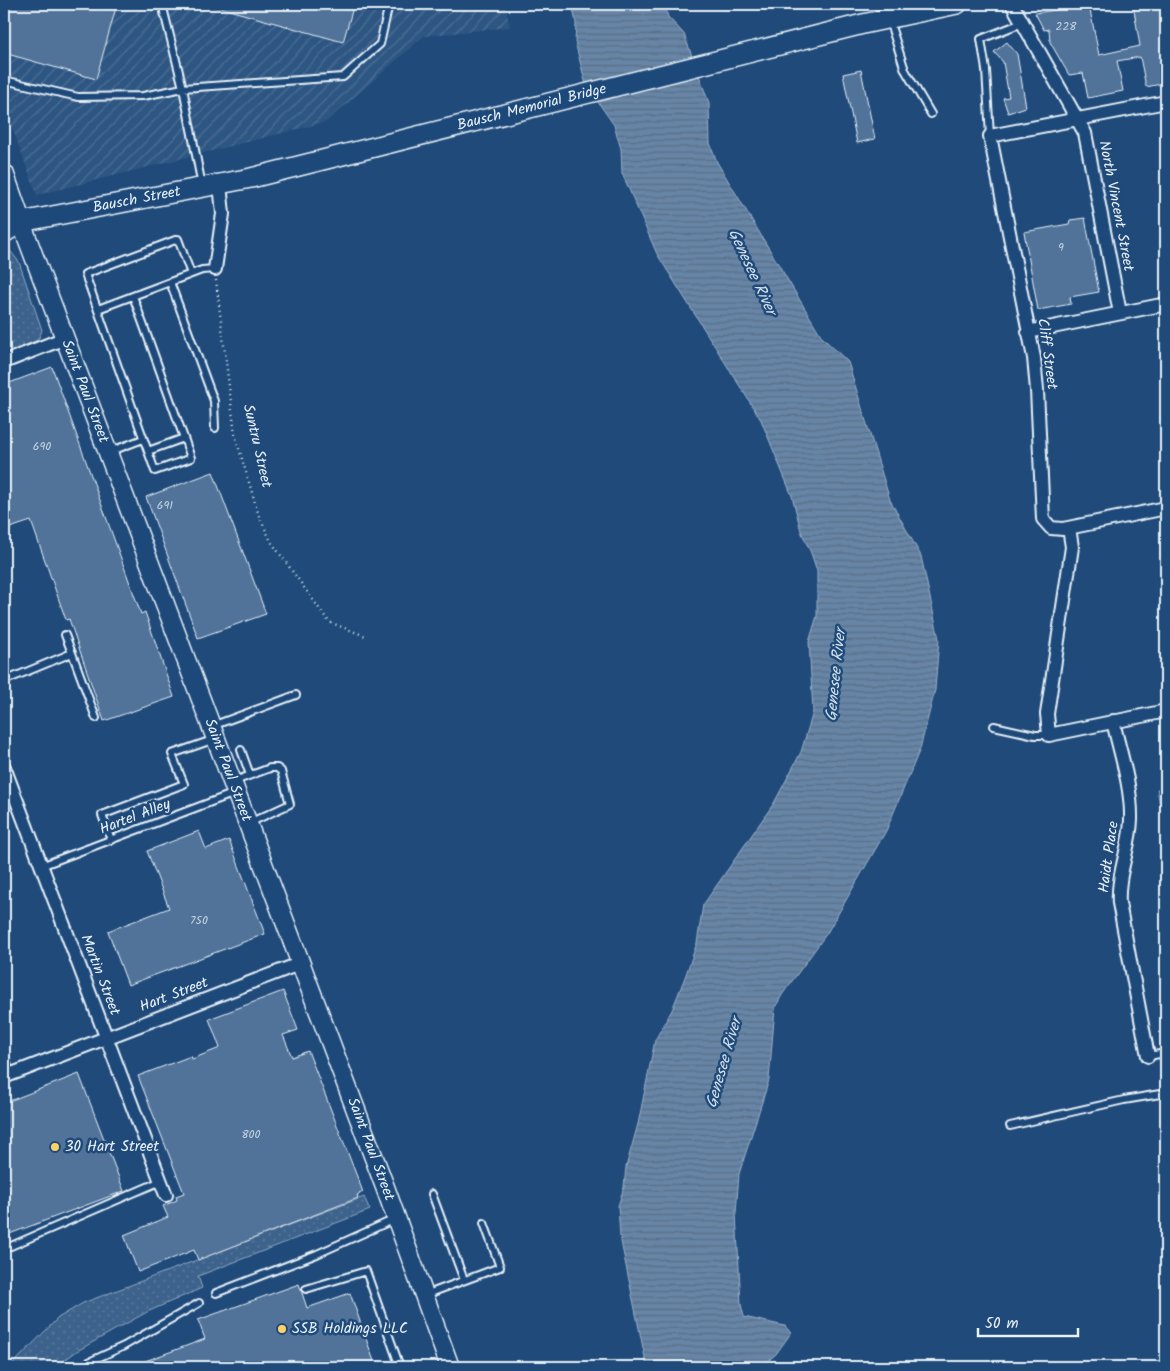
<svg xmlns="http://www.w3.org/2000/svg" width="1170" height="1371" font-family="Kalam,sans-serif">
<defs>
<pattern id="industrial-furrows" width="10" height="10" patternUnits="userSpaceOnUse" patternTransform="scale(1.25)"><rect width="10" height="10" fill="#2e5683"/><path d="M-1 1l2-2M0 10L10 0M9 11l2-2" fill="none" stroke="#4c6f95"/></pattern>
<pattern id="grass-dots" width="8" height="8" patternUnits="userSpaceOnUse" patternTransform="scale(1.25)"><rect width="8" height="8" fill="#3c628c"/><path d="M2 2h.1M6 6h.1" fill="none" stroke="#58799d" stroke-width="1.8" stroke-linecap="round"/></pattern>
<pattern id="water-rules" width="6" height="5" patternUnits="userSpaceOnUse" patternTransform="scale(1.25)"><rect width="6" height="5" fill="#6685a7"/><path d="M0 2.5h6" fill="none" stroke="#596d82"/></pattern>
</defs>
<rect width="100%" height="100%" fill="#1f4a7a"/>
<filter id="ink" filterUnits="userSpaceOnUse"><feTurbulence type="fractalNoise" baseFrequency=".02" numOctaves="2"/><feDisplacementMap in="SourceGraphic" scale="10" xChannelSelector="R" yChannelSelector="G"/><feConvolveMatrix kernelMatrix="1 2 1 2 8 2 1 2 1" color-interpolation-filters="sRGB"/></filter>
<g filter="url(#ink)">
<path fill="url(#industrial-furrows)" d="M4 4H505L510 27 424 36 326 122 37 195 4 106Z
M721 4H786V6L722 11Z"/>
<path fill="url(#grass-dots)" stroke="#92aac2" d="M4 243 19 262 42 330 38 340 4 354Z
M1166 788V810H1161L1157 789Z
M364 1197 370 1210 198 1276 202 1288 147 1312 77 1351 55 1367H10L58 1318 83 1303Z"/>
<path fill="url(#water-rules)" stroke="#9ab0c7" d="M572 4H664L668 17 684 34 709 103 710 143 717 162 822 337 848 362 890 500 921 556 939 639 935 690 920 749 886 831 827 933 782 995 775 1008 769 1080 739 1174 736 1213 741 1304 744 1317 785 1326 791 1333 776 1354 761 1367H647L620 1237 618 1206 624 1187 626 1167 638 1124 655 1040 672 1010 685 977 697 943 703 905 774 803 801 752 813 712 809 642 817 616V571L811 553 801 531 792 496 761 420 657 254 622 173 621 149 614 125 586 85 575 42 576 23Z"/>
<path fill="#517399" stroke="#e8f1f8" d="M4 4H117L96 79 4 53Z
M218 4H354L343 42 218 7Z
M1133 4H1166V83L1146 87 1140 57 1117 61 1123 91 1088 98 1083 73 1069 75 1050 42 1049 29 1044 30 1035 13 1089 5 1099 55 1140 46Z
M1007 42 1017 54 1026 107 1008 113 1003 98 1009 97 1003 62 994 52Z
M861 70 875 139 857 143 843 74Z
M1085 218 1099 292 1070 297 1071 304 1038 310 1024 232 1069 224 1070 220Z
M52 367 141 614 145 612 174 697 104 721 69 619 66 620 31 521 4 530V385Z
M213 472 266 614 198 638 146 497Z
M199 831 206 849 229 840 265 934 128 985 108 931 169 908 147 851Z
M283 991 298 1030 283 1035 292 1057 308 1051 363 1192 357 1195 358 1198 198 1260 194 1250 138 1272 124 1235 168 1217 163 1206 177 1200 176 1196 184 1193 138 1076 191 1056 192 1059 220 1048 209 1019Z
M79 1074 124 1191 4 1236V1103Z
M299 1284 307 1308 350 1293 376 1367H129L205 1339 198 1320Z"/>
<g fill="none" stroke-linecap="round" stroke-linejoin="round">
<g stroke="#e8f1f8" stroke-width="10">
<path id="lane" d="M162 4 183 88 343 77 380 44 389 4
M889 20 905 70 931 114
M4 80 78 97 143 96 183 88 202 186
M990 136 986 70 981 39 1022 23
M170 282 214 401 215 428
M133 296 184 438 148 451
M98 309 202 270 215 269
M184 438 191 458 155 471 85 274 178 239 191 274
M109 452 143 439
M72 653 96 718
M4 681 72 653 65 635
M212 726 296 695
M994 726 1035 735H1049
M241 750 250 775
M232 782 270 768H277L281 771 290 804 249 823
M111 840 102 815 184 784 172 754 215 739
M41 866 235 793
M4 1055 11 1074
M1148 1056 1166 1053
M1010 1126 1124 1100 1166 1093
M432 1194 464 1280
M4 1249 161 1181
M306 1289 366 1271 400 1367
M216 1293 317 1254 395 1219
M425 1295 500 1267 484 1223
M78 1367 124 1346 199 1303"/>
</g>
<g stroke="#e8f1f8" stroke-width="16">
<path id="street" d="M1012 4 1085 133 1120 313
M1166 102 990 136 1034 358 1037 390 1043 519 1051 528 1063 529 1166 508
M215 269 223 214 220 184
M1028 332 1166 304
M4 362 65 338
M1069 528 1072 547 1047 714 1049 735 1166 711
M1113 721C1120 753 1132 787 1131 820 1130 848 1117 874 1119 903L1148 1056
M4 767 166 1195
M4 1077 299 964"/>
</g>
<g stroke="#e8f1f8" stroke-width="21">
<g id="secondary">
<path id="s1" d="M21 222 385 1187 450 1367"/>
</g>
</g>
<g stroke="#e8f1f8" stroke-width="22">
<g id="primary">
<path d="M4 174 21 222"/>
<path id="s2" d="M4 233 21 222 251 178 863 24 957 4"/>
</g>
</g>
<path stroke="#e8f1f8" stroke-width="2.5" stroke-dasharray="1 4" stroke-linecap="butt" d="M4 265 7 259
M216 280 235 435 259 516 272 543 329 622 368 637"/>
<use href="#lane" stroke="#1f4a7a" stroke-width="6"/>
<use href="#street" stroke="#1f4a7a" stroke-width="12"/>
<use href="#secondary" stroke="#1f4a7a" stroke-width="18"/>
<use href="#primary" stroke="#1f4a7a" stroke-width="19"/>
</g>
</g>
<g fill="#ffd166" stroke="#1f4a7a" stroke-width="2">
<circle cx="55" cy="1147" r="5"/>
<circle cx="282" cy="1329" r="5"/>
</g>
<g text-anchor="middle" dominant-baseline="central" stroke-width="5" stroke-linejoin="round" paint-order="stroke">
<g font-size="12" fill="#c2d2e0">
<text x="1066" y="26">228</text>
<text x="1061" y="247">9</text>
<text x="42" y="446">690</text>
<text x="165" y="505">691</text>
<text x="199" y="920">750</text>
<text x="251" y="1134">800</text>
</g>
<g font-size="15" fill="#e8f1f8" stroke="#1f4a7a">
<text stroke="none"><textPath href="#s2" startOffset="544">Bausch Memorial Bridge</textPath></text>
<text stroke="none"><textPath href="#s2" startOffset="138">Bausch Street</textPath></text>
<text transform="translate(1116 206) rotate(79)">North Vincent Street</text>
<text transform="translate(1047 354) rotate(82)">Cliff Street</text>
<text stroke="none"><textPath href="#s1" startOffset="181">Saint Paul Street</textPath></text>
<text transform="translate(257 446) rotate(77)">Suntru Street</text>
<text stroke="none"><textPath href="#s1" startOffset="586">Saint Paul Street</textPath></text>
<text transform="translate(135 817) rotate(-21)">Hartel Alley</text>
<text transform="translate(1109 857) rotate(-82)">Haidt Place</text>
<text transform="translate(100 975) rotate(69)">Martin Street</text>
<text transform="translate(174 995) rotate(-21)">Hart Street</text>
<text stroke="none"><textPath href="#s1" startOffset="991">Saint Paul Street</textPath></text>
</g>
<g font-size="15" fill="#e8f1f8" stroke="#1f4a7a" text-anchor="start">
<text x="65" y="1147">30 Hart Street</text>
<text x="292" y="1329">SSB Holdings LLC</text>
</g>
<g font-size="16" font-style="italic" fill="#d4e1ec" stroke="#1f4a7a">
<text transform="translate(752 272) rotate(65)">Genesee River</text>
<text transform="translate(836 675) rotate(-84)">Genesee River</text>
<text transform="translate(724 1063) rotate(-74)">Genesee River</text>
</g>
</g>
<rect width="1170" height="1371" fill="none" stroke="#1f4a7a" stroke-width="20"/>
<rect x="10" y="10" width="1150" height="1351" fill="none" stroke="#e8f1f8" stroke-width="2" filter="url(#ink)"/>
<path d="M978 1328v8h100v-8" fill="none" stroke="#e8f1f8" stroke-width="2.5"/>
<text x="985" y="1328" font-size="15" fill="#e8f1f8" stroke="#1f4a7a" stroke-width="4" paint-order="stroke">50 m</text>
</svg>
